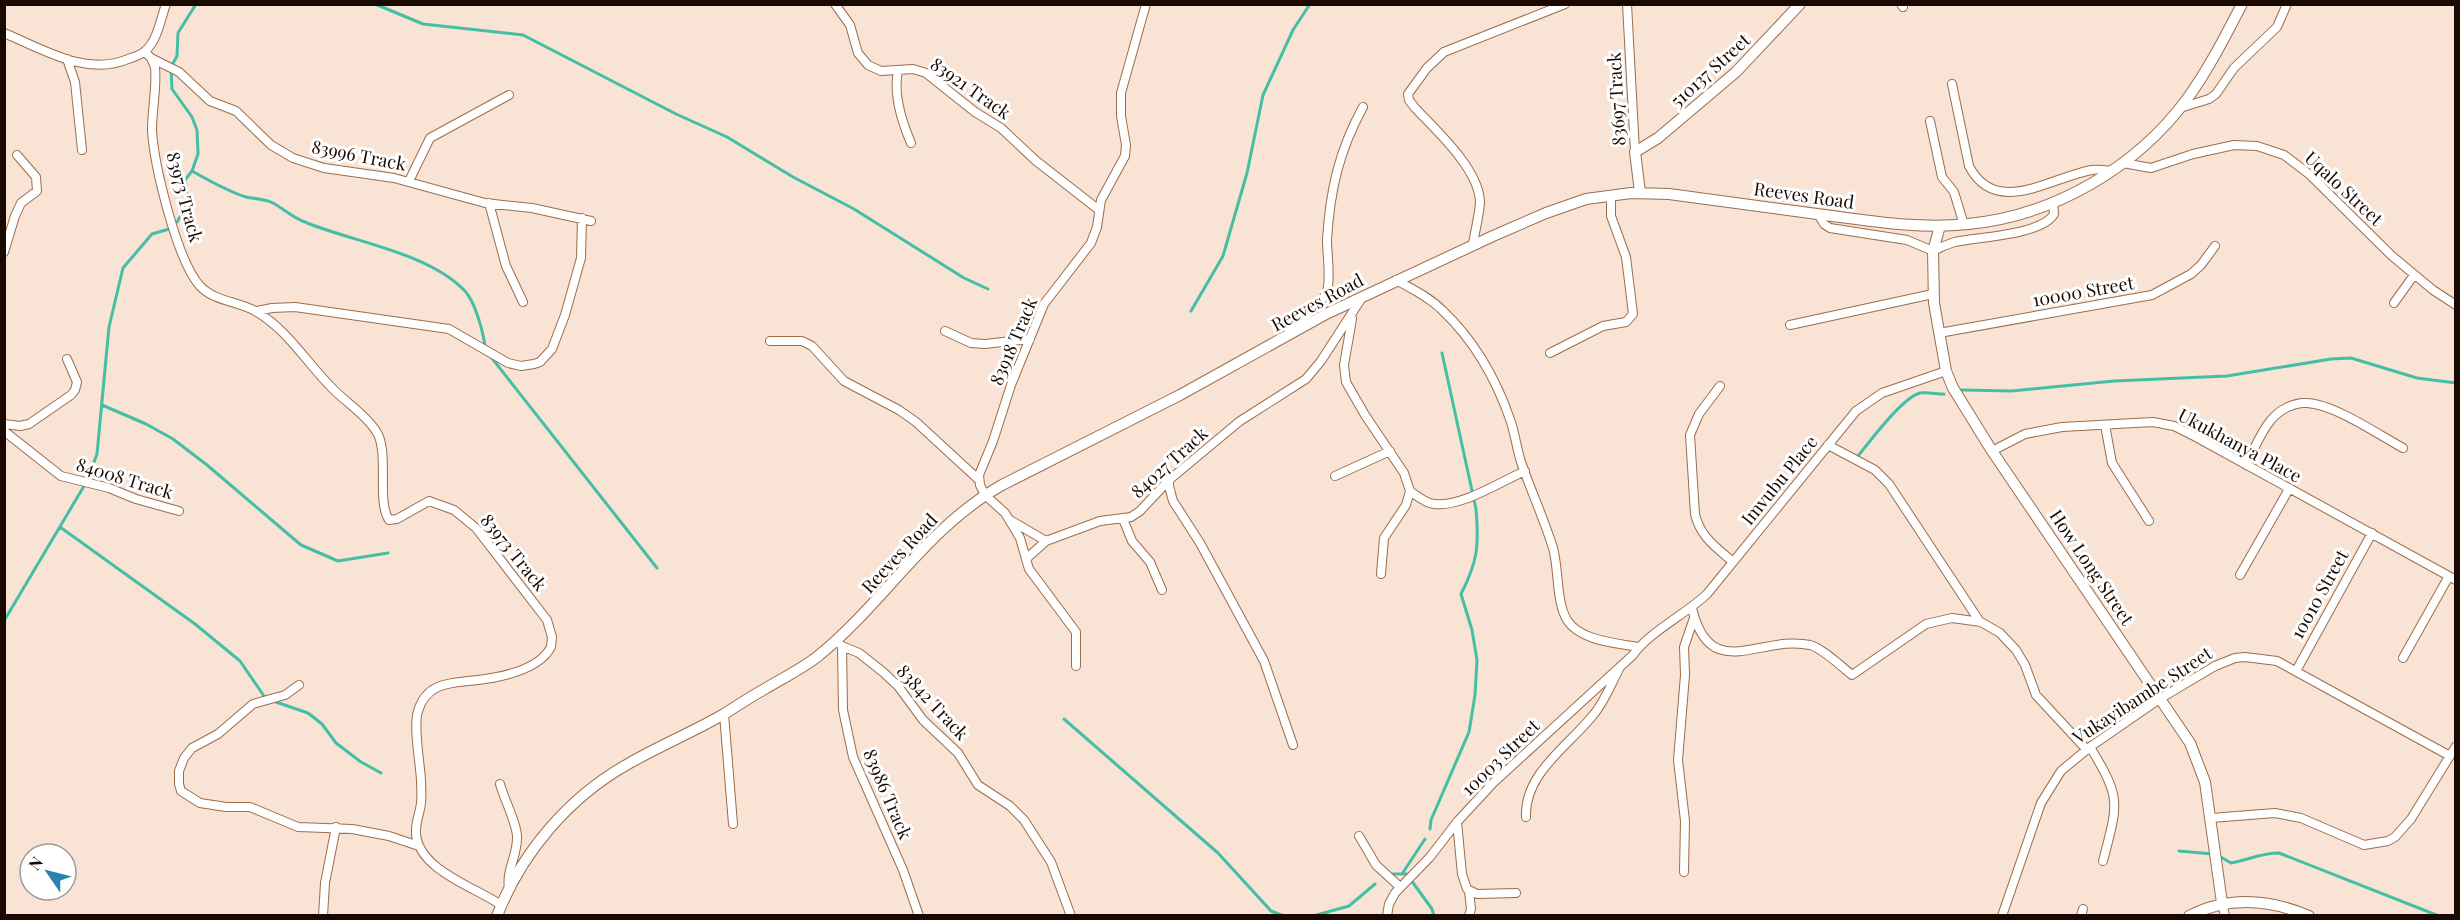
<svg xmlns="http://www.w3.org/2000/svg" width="2460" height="920" font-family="'Playfair Display',serif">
<rect width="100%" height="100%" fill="#f8e3d5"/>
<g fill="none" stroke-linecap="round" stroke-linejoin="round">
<path stroke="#44bfa5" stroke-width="3" d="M375 4 423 24 523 35 676 114 727 137 793 177 854 209 964 278 988 289
M192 171C210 181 227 191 246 197 255 199 265 199 273 203 284 209 293 218 305 222 352 242 428 252 465 291 475 302 483 331 485 346
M177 222C186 209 189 196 185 180L192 171 198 154 197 130 192 117 172 89 171 67 177 56 178 33 196 4
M1191 311 1223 256 1247 173 1263 95 1293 30 1310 4
M491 357 657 568
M1962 390 2012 391 2114 381 2227 376 2331 359 2351 358 2417 378 2456 383
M102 405 146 424 173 439 207 465 301 545 338 561 388 553
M1858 456C1871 440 1902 398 1920 393 1927 392 1937 394 1944 394
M60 527 195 624 240 661 266 699
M4 621 87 481 97 454 109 327 123 268 152 234 169 229
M273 701 308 713 322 724 336 743 361 762 381 773
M1064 719 1218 853 1271 911 1284 916
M1430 829 1431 820 1469 732 1475 695 1477 660 1472 630 1461 594C1478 561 1479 545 1476 509L1442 353
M2179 851 2213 854
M2219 856 2231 863C2248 860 2261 853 2279 853L2439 916
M1390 874H1407
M1402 874 1425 839
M1411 880 1432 909 1434 916
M1313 916 1349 906 1375 884"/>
<g stroke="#9b6d4c" stroke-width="10">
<path id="minor" d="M835 4 850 25 858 53 868 65 881 71 913 69 926 73 975 112 1001 128 1035 160 1099 210
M1146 4 1121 93V116L1126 145 1125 156 1101 200 1097 227 1091 243 1044 304 1011 385 993 441 979 475 980 485 985 495 1005 513 1020 538 1026 559 1046 541 1100 521 1131 517 1140 511 1169 480 1240 421 1306 379 1321 361 1363 296
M1627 4 1635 152
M1901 4 1903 7
M4 33C43 49 86 77 128 59 134 57 141 55 145 51 157 42 161 18 166 4
M145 52 151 58 155 67C157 88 152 109 152 130 154 165 177 261 200 286 215 302 239 301 257 312 289 331 308 365 334 390 347 403 366 415 376 431 390 451 376 500 389 520L397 519 429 501 454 510 476 528 547 620 552 637 551 647C539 670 502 677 478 680 453 683 427 681 418 711 413 726 420 762 421 780 421 787 422 795 421 803 420 813 415 823 416 834 419 870 475 887 501 905
M151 58 179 72 210 101 236 111 271 145 293 158 324 168 394 178 485 203 532 208 591 221
M67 59 75 82 82 150
M898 71C893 94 902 122 911 143
M1952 84 1969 166C1996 218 2051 177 2092 170 2098 169 2105 170 2111 171
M2180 108 2209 99 2216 94 2234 68 2277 27 2287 4
M1930 121 1942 177 1954 192 1964 225
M2123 163 2151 168 2193 154 2234 145 2257 146 2284 155 2309 174 2392 256 2433 290 2456 305
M409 181 430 138 509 95
M489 203 506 266 523 302
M1818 214 1824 224 1830 228 1907 240 1933 251C1940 248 1947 244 1955 242 1978 237 2042 235 2054 214L2053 202
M1473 244C1475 231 1479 216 1480 203 1480 170 1436 130 1415 108L1409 100 1408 94 1427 68 1444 52 1565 4
M4 252 15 216 21 203 37 191 36 177 17 155
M1396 280C1412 289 1429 297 1442 310 1474 340 1497 381 1511 422 1515 435 1517 449 1521 462 1531 491 1544 519 1553 548 1559 569 1556 602 1567 620 1580 641 1617 643 1638 647
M2394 303 2414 275
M257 311 272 308 295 307 449 329 508 363 521 366 534 364 540 362 552 349 565 315 581 258 582 218
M1352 319 1344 365 1346 382 1365 415 1404 473 1410 491 1406 505 1384 538 1381 574
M1790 325 1933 294
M945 331 971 343 985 344 1030 339
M1289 332C1300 318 1321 307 1327 291 1331 279 1327 254 1327 240 1330 190 1339 151 1363 107
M1939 333 2152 295 2191 274 2201 265 2215 246
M770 341H802L812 346 844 381 899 410 916 422 979 480
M1550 353 1603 326 1626 322 1633 314 1626 257 1611 216V195
M1720 386 1699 414 1690 435 1695 514C1700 537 1717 548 1733 562
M4 424 20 426 29 424 71 395 75 390 77 382 67 359
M2105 425 2112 463 2149 521
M4 431 61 476 109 488 136 499 179 511
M1828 445 1875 470 1889 484 1980 622
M1992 451 2025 434 2062 427 2153 422 2174 426 2196 437 2456 580
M2246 465C2254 450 2260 433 2271 420 2279 410 2294 402 2307 403 2334 404 2379 435 2403 448
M1335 476 1390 451
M1169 480V486L1173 501 1200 543 1264 661 1293 745
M1410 491C1417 496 1425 503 1434 504 1462 507 1500 482 1525 471
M1123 519 1132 541 1150 562 1162 590
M1010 520 1046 541
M1026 559 1029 569 1076 632V666
M2240 575 2289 489
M1692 608C1710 685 1761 634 1810 645 1822 648 1842 667 1852 675L1926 624 1952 618 1981 622 2000 633 2016 650 2025 665 2036 695 2087 750
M836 641 842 646 859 653 883 672 898 686 923 720 958 753 978 785 1010 806 1024 820 1051 862 1071 916
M842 646 843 710 853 757 903 870 919 916
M2403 658 2449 576
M2296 671 2372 533
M299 685 285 695 253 704 218 734 192 748 184 758 179 771V784L181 791 200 803 226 807H250L298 827 352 829 389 836 419 846
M724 714 733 824
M2090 747C2122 799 2118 803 2103 861
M500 784C504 799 518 826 517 838 517 857 506 870 509 889
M1526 817C1524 773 1569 746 1594 714 1605 701 1611 684 1619 669
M2211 818 2275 813 2301 818 2364 845 2388 841 2395 837 2411 819 2456 746
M1457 822 1462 874 1467 889 1477 894 1516 893
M1359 836 1376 865 1400 887
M1684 872 1685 821 1678 760 1685 675 1684 647 1694 618
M2222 903 2225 916
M323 916 325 883 336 827
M1387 916 1389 904 1395 893 1430 857 1457 822 1493 783 1633 655C1649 632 1686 614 1707 594L1856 411 1882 393 1946 371
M1469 916 1471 909 1469 891
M2002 916 2041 803 2061 771 2090 747 2161 698 2215 666 2235 658 2245 657 2277 661 2450 756
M2081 916 2083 909"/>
</g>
<g stroke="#9b6d4c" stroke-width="12">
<path id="tertiary" d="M1640 192 1635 152 1658 138 1736 72 1800 4
M1940 226 1933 251 1934 303 1946 371 1953 388 1992 451 2190 743 2205 782 2222 903
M497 916C521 853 569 797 628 764 659 746 693 732 724 714 737 706 750 697 763 690 781 679 800 670 817 657 883 604 927 527 1002 485L1180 395 1326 314 1493 236 1546 213 1586 199 1631 193 1669 194C1723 201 1777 209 1832 216 1877 222 1922 229 1968 224 2053 216 2136 168 2187 99 2208 70 2225 37 2242 4
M2189 916C2228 896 2269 899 2309 916"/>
</g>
<use href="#minor" stroke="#fff" stroke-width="8"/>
<use href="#tertiary" stroke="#fff" stroke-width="10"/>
</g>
<g text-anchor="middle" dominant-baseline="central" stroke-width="6" stroke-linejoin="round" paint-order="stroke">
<g font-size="18" fill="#1a0901" stroke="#fff">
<text transform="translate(1710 70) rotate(-42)">510137 Street</text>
<text transform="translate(971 88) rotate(35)">83921 Track</text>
<text transform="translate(1616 99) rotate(-93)">83697 Track</text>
<text transform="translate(359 155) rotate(11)">83996 Track</text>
<text transform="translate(2344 188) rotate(43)">Uqalo Street</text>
<text transform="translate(1804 195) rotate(8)">Reeves Road</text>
<text transform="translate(185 197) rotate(75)">83973 Track</text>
<text transform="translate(2083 291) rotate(-10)">10000 Street</text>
<text transform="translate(1317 302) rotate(-28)">Reeves Road</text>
<text transform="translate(1013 341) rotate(-67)">83918 Track</text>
<text transform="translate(2240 445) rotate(28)">Ukukhanya Place</text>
<text transform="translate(1169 462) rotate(-42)">84027 Track</text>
<text transform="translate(125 478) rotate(17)">84008 Track</text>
<text transform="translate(1779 480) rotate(-51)">Imvubu Place</text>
<text transform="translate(514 552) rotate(51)">83973 Track</text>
<text transform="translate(899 553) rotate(-47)">Reeves Road</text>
<text transform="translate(2092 567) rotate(56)">How Long Street</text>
<text transform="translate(2319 594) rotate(-61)">10010 Street</text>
<text transform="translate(2142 695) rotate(-33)">Vukayibambe Street</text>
<text transform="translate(933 702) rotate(47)">83842 Track</text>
<text transform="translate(1500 757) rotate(-44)">10003 Street</text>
<text transform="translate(888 794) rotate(67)">83986 Track</text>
</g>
</g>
<rect width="2460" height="920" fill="none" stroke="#1a0901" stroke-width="12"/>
<g transform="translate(48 872) rotate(305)"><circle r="28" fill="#ffffff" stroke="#a39d99" stroke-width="1.5"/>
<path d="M0-4.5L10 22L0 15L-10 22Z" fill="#2982b0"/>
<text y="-9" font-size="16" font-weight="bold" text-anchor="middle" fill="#1a0901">N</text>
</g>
</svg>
